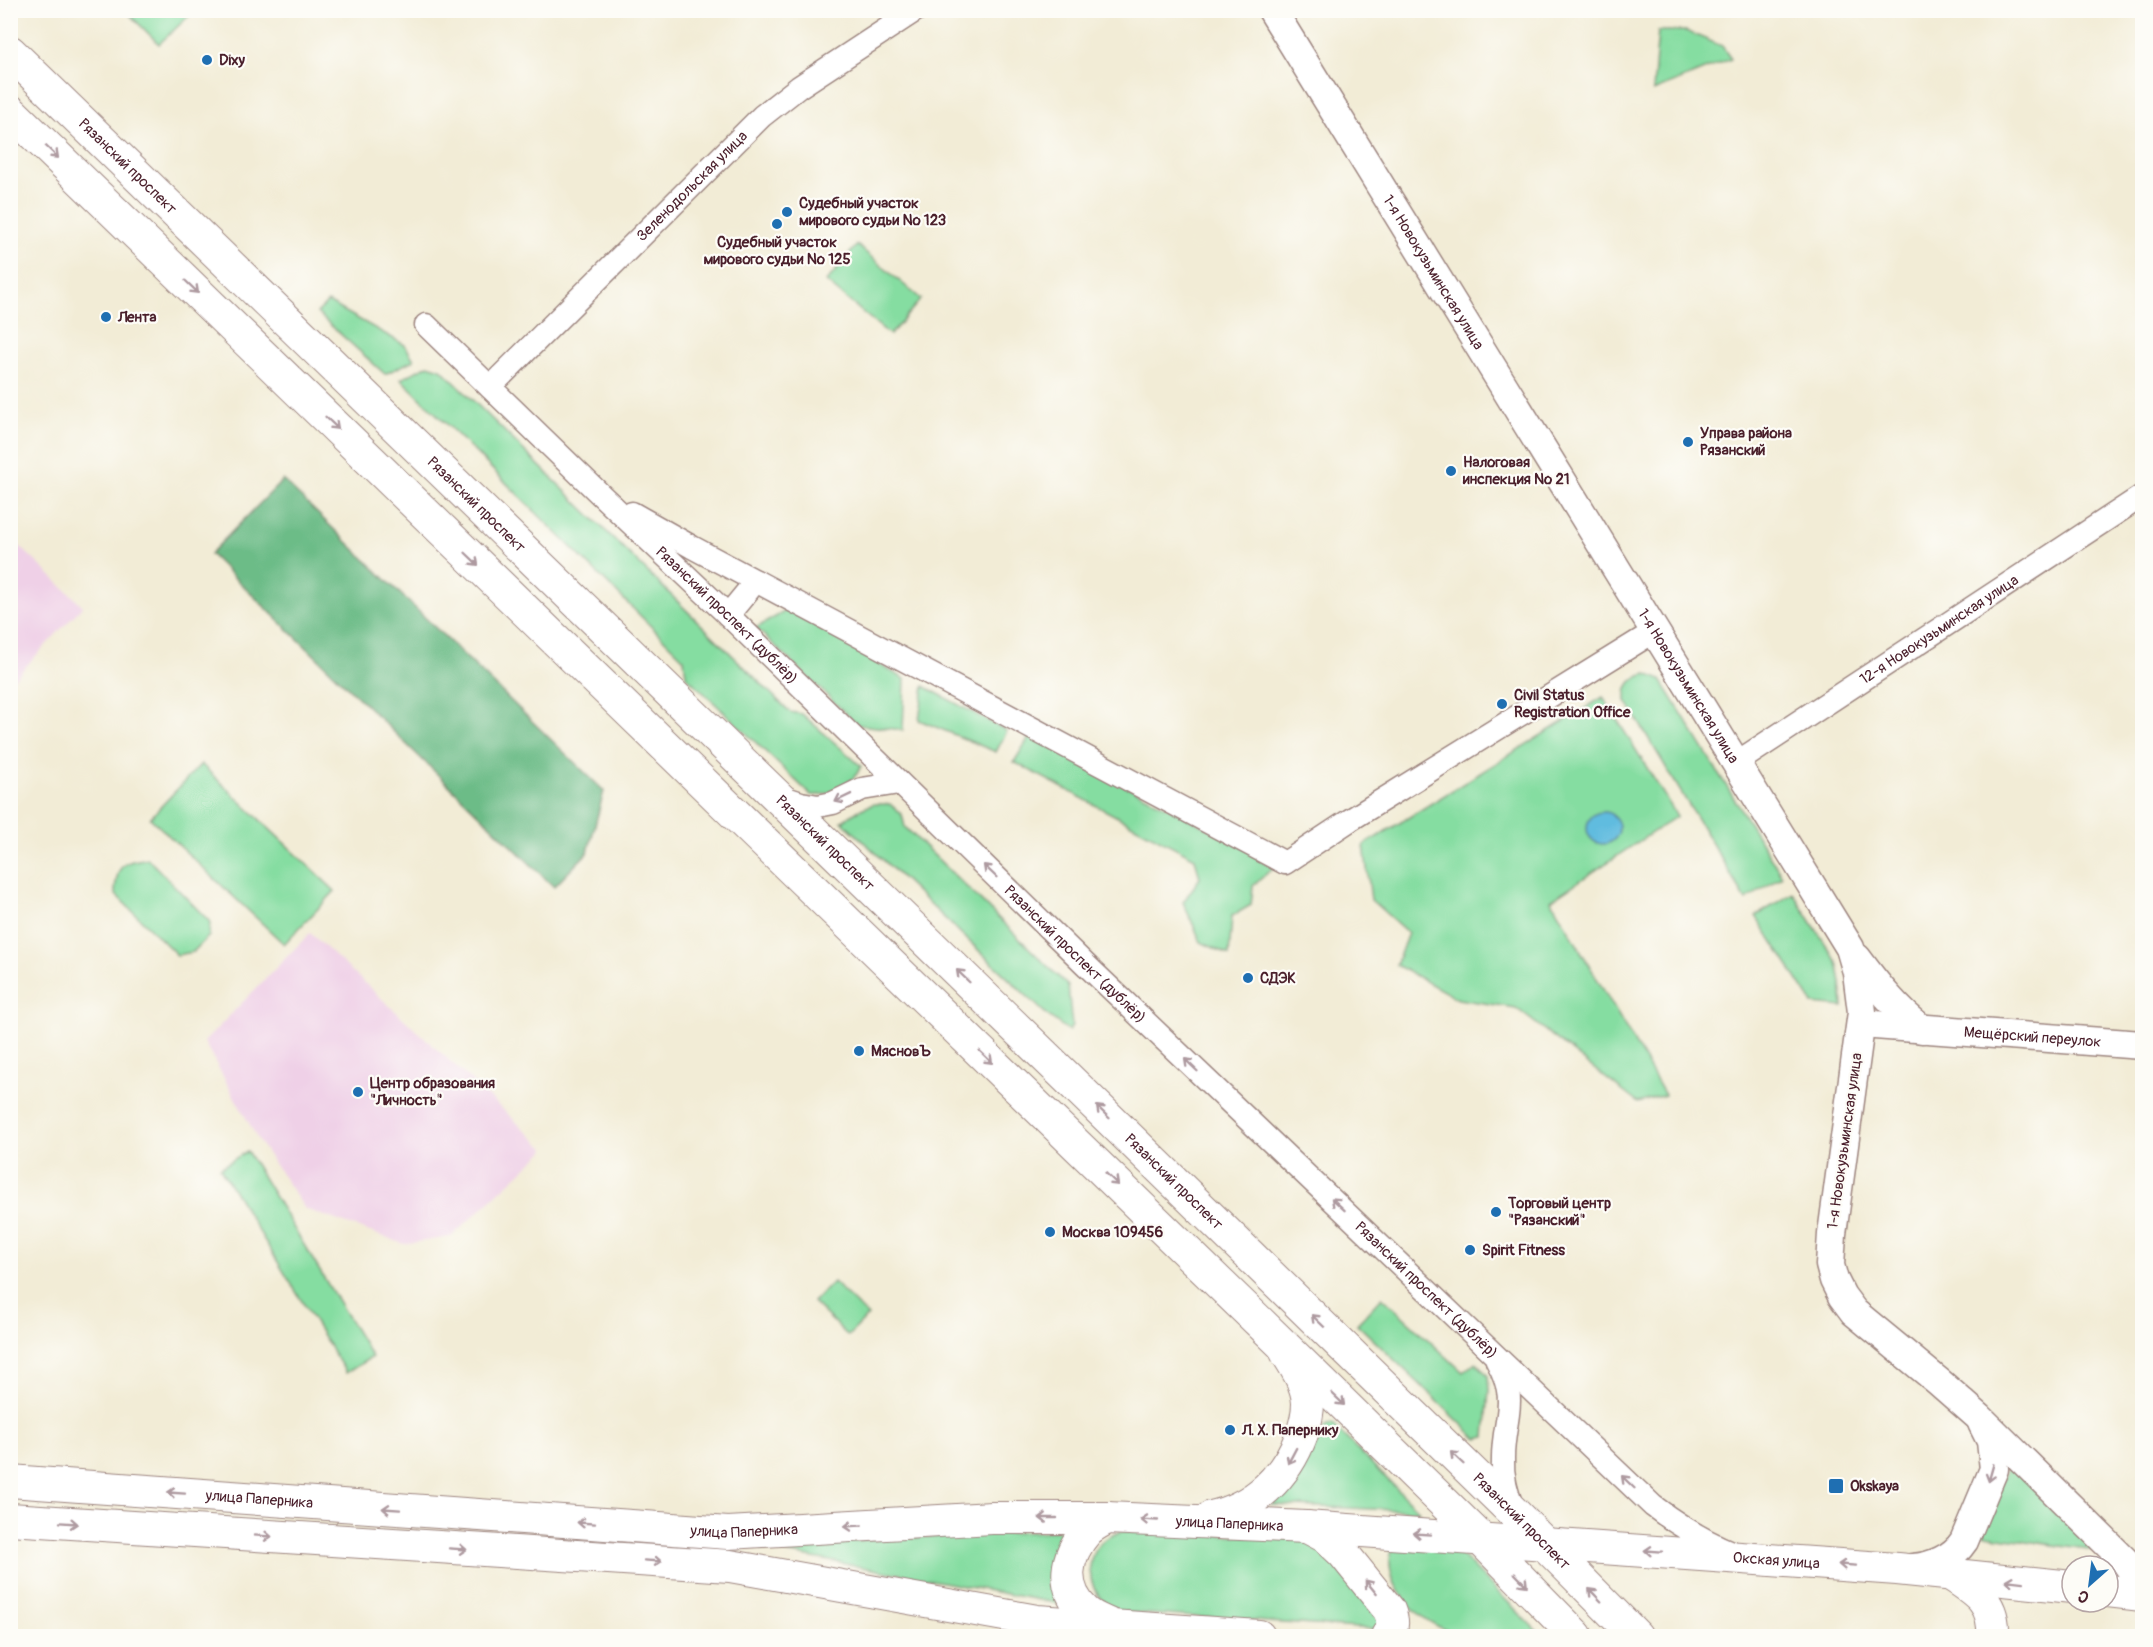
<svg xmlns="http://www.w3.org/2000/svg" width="2153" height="1647" font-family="Pangolin,sans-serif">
<rect width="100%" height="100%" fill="#fdfcf7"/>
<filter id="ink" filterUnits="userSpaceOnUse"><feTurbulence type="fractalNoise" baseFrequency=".0167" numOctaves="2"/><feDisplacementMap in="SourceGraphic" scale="12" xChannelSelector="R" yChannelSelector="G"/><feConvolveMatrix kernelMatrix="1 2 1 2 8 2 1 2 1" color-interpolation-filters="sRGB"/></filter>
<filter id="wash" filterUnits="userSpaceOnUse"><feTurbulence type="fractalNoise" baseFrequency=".008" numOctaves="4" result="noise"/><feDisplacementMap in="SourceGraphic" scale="24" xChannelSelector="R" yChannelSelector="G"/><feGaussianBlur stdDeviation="1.35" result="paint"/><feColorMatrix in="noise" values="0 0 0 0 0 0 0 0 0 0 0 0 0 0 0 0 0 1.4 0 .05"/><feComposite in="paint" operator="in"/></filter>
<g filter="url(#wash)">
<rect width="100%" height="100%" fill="#f2ecd6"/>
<path fill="#efd0e7" d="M10 537 83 606 11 682H10Z
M310 933 546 1149 451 1237 404 1244 305 1209 260 1143 204 1042Z"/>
<path fill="#85dda1" stroke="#687e66" stroke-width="1.5" d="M126 11H184L191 14 159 44Z
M1658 31H1686L1722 46 1731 59 1653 91Z
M857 245 921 299 890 335 826 282Z
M328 302 405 345 414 360 385 374 317 313Z
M428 365 441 369 790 712 802 714 861 766C854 784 830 797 811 795L686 676 684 659 401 379Z
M789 609 870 646 875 662 905 679 903 730 858 725 756 628Z
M1647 674 1661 680 1782 876 1746 900 1626 701C1625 685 1631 678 1647 674Z
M924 686 1007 731 996 752 919 720Z
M1603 697 1677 816 1551 900 1665 1095 1638 1103 1516 1008 1458 999 1396 965 1408 933 1371 900 1364 845Z
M1030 736 1277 864 1253 886 1251 905 1232 916 1229 955 1201 942 1183 902 1200 878 1195 858 1014 762Z
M201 764 335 891 284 944 150 818Z
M874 804H890L902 815 905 827 1068 986 1072 1026 1069 1031 1047 1015 842 821 861 809Z
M148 859 210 922 209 936 193 952 177 955 115 894C116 867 122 860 148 859Z
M1793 893 1837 962 1841 982 1843 1007 1813 1004 1756 916Z
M247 1151 372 1357 346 1373 220 1168Z
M833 1282 868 1316 848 1336 813 1302Z
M1382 1297 1463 1372 1476 1362 1488 1376 1489 1391 1485 1437 1477 1439 1357 1324Z
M1332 1424 1419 1511 1271 1505 1286 1491 1325 1427Z
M2009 1465 2016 1468 2095 1551 1978 1534Z
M1072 1530 1066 1605 749 1546Z
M1121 1531 1312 1538 1383 1624 1373 1629 1120 1612C1115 1609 1108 1607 1104 1602 1087 1585 1084 1556 1104 1540 1109 1536 1116 1534 1121 1531Z
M1394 1545 1455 1549 1542 1636C1521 1636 1499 1634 1478 1633 1469 1632 1458 1633 1450 1631 1417 1621 1377 1580 1394 1545Z"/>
<path fill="#6cbc87" stroke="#5b6e59" stroke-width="1.5" d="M283 480 604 791 588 852 554 887 210 554Z"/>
<path fill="#61bcdf" stroke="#566e85" stroke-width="1.5" d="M1587 828a16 16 0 1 1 32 0a16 16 0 1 1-32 0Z"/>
</g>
<g filter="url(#ink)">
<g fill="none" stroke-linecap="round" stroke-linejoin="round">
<g stroke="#9e8680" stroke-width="25">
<g id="minor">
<path id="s1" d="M426 325 600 494 728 615 1085 964 1653 1506C1678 1525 1702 1540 1731 1552"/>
<path id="s2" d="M490 387 762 116 799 87 916 10"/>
<path d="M632 513 692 547 1285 863 1350 820 1655 631"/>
<path d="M728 615 756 581"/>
<path id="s3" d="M1736 763 2142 496"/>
<path d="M780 796 801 803 818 806 833 803 862 789 899 783"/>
<path d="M1497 1361C1520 1402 1503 1418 1503 1458 1502 1477 1507 1492 1513 1509"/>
</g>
</g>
<g stroke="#9e8680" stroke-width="31">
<g id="tertiary">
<path id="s4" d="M1272 10 1850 948 1857 972 1862 1012 1832 1234 1830 1265 1834 1280 1842 1296 1854 1312 1939 1382 1980 1418 2125 1561 2142 1585"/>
<path d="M1857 958C1877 985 1896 1009 1922 1029"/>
<path id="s5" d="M1861 1024 2142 1045"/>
<path d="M1912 1568C1932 1567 1953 1558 1964 1541L1994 1469 1991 1441 1982 1423"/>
</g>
</g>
<g stroke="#9e8680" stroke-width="34">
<g id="secondary">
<path id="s6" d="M10 1481 728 1533 992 1518H1107L1306 1527 1897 1569 2072 1587"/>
<path d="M1211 1517C1255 1507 1286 1477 1302 1434 1305 1425 1308 1413 1308 1403 1307 1384 1296 1368 1286 1352"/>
<path d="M1107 1518C1100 1522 1092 1526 1087 1531 1065 1556 1060 1587 1085 1611 1091 1617 1102 1621 1110 1625"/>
<path d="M10 1519 730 1566 1037 1621 1259 1636"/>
<path d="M1307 1527 1326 1537 1343 1553 1389 1610C1393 1620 1394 1627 1387 1636"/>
<path d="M1948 1573C1975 1591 1995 1601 1993 1636"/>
<path d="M2108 1591 2142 1595"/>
</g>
</g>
<g stroke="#9e8680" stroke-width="35">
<g id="primary">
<path id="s7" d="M10 52 1085 1095 1515 1514 1636 1636"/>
<path d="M10 111 1282 1344 1480 1538 1576 1636"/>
</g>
</g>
<use href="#minor" stroke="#fff" stroke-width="22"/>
<use href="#tertiary" stroke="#fff" stroke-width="28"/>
<use href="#secondary" stroke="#fff" stroke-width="32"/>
<use href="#primary" stroke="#fff" stroke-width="33"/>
</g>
<defs><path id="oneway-shaft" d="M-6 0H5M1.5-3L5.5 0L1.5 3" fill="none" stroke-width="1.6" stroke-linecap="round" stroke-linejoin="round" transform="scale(1.5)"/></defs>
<g stroke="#ae9aa0">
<use href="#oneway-shaft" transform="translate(52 152) rotate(44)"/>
<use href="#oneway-shaft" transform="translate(192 287) rotate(44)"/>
<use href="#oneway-shaft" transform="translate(332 423) rotate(44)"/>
<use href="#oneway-shaft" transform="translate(472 559) rotate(44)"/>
<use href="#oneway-shaft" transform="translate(843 798) rotate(154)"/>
<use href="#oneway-shaft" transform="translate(990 871) rotate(-136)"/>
<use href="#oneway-shaft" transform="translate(963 976) rotate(-136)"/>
<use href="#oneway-shaft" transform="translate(986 1057) rotate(44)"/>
<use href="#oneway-shaft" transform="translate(1191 1065) rotate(-136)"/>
<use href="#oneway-shaft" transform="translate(1103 1112) rotate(-136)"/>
<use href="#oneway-shaft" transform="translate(1112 1179) rotate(44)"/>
<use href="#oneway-shaft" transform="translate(1338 1204) rotate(-137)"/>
<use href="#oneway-shaft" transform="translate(1318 1321) rotate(-136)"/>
<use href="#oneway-shaft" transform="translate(1338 1399) rotate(44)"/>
<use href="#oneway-shaft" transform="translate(1292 1456) rotate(118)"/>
<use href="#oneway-shaft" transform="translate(1457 1458) rotate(-136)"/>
<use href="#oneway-shaft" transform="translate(1991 1473) rotate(106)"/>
<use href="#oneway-shaft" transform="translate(1628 1482) rotate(-136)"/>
<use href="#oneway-shaft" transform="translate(176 1493) rotate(-176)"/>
<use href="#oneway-shaft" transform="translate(391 1509) rotate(-176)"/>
<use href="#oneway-shaft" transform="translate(1048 1518) rotate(-180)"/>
<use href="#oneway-shaft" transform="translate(1149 1520) rotate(-177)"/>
<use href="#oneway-shaft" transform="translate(69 1523) rotate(4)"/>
<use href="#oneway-shaft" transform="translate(586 1523) rotate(-176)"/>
<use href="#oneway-shaft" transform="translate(853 1526) rotate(177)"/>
<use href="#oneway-shaft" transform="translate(1422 1534) rotate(-176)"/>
<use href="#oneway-shaft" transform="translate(263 1536) rotate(4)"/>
<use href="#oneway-shaft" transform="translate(458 1549) rotate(4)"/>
<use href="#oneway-shaft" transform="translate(1653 1551) rotate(-176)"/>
<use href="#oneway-shaft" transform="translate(653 1561) rotate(4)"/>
<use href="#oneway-shaft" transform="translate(1847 1565) rotate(-176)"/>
<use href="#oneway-shaft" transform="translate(1521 1580) rotate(46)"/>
<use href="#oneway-shaft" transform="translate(2014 1581) rotate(-173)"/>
<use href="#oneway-shaft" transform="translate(1371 1587) rotate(-129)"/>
<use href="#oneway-shaft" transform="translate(1595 1595) rotate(-134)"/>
</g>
</g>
<g fill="#1f6fb2" stroke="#fdfcf7" stroke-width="2">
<circle cx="207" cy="60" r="6"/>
<circle cx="787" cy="212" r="6"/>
<circle cx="777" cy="224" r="6"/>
<circle cx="106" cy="317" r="6"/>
<circle cx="1688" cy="442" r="6"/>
<circle cx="1451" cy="471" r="6"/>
<circle cx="1502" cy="704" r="6"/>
<circle cx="1248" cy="978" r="6"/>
<circle cx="859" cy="1051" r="6"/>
<circle cx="358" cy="1092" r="6"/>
<circle cx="1496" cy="1212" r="6"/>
<circle cx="1050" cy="1232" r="6"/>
<circle cx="1470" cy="1250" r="6"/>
<circle cx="1230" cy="1430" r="6"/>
<rect x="1828" y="1478" width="16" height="16" rx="3"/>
</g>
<g text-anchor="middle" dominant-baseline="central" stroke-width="4.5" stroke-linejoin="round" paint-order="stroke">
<g font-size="15" font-weight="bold" fill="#4a1f2b" stroke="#fdfcf7" text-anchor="start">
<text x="219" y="60">Dixy</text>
<text x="799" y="203">Судебный участок<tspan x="799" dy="17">мирового судьи № 123</tspan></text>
<text x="777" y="242" text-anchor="middle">Судебный участок<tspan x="777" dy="17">мирового судьи № 125</tspan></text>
<text x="118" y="317">Лента</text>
<text x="1700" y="433">Управа района<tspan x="1700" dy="17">Рязанский</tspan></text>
<text x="1463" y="462">Налоговая<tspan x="1463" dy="17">инспекция № 21</tspan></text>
<text x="1514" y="695">Civil Status<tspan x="1514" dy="17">Registration Office</tspan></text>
<text x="1260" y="978">СДЭК</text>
<text x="871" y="1051">МясновЪ</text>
<text x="370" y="1083">Центр образования<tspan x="370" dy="17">"Личность"</tspan></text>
<text x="1508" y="1203">Торговый центр<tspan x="1508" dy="17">"Рязанский"</tspan></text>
<text x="1062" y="1232">Москва 109456</text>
<text x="1482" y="1250">Spirit Fitness</text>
<text x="1242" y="1430">Л. Х. Папернику</text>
<text x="1850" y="1486">Okskaya</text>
</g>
<g font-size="15" fill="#4a1f2b" stroke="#fdfcf7">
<text stroke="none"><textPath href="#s7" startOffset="164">Рязанский проспект</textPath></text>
<text stroke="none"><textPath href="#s2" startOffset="285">Зеленодольская улица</textPath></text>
<text stroke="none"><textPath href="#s4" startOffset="308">1-я Новокузьминская улица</textPath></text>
<text stroke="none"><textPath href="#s7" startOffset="650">Рязанский проспект</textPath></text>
<text stroke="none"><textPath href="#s1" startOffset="418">Рязанский проспект (дублёр)</textPath></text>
<text stroke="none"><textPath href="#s3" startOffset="243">12-я Новокузьминская улица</textPath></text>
<text stroke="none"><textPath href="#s4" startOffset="794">1-я Новокузьминская улица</textPath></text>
<text stroke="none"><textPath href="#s7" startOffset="1136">Рязанский проспект</textPath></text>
<text stroke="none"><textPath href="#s1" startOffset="904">Рязанский проспект (дублёр)</textPath></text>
<text stroke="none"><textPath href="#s5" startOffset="172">Мещёрский переулок</textPath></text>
<text transform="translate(1845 1141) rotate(-82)">1-я Новокузьминская улица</text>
<text stroke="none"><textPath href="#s7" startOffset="1622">Рязанский проспект</textPath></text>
<text stroke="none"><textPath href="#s1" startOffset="1390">Рязанский проспект (дублёр)</textPath></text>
<text stroke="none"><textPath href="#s6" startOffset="250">улица Паперника</textPath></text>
<text stroke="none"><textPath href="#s7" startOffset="2108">Рязанский проспект</textPath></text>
<text stroke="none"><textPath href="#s6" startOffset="1222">улица Паперника</textPath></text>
<text stroke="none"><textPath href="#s6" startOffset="736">улица Паперника</textPath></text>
<text stroke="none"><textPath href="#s6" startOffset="1770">Окская улица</textPath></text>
</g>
</g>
<rect width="2153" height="1647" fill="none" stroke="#fdfcf7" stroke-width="36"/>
<g transform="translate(2090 1584) rotate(208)"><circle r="28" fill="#fdfcf7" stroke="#b5a4a5" stroke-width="1.5"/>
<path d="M0-4.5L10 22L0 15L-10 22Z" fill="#1f6fb2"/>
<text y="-9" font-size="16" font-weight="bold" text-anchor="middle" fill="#4a1f2b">С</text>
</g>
</svg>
